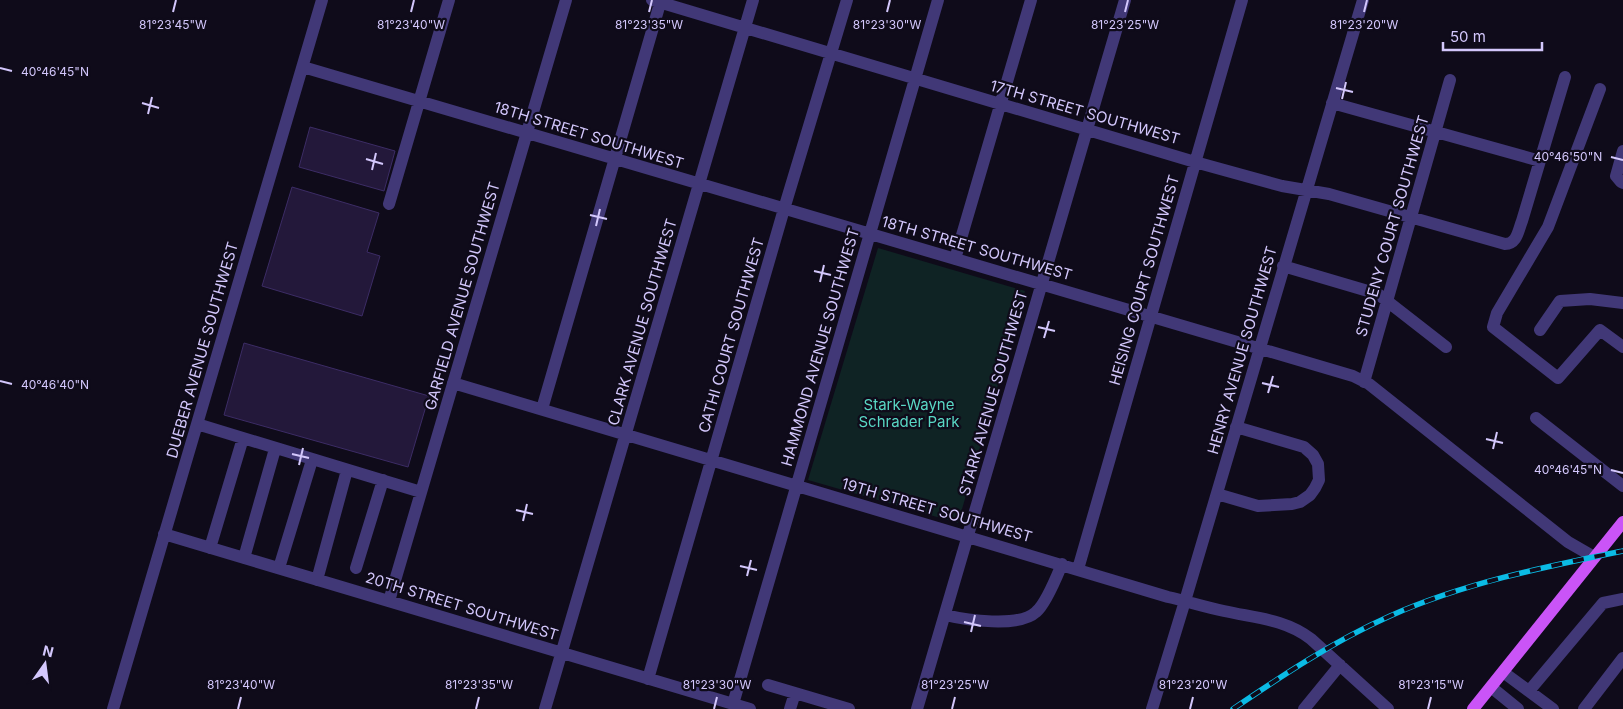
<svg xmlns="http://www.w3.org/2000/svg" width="1623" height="709" font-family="Inter,sans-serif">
<rect width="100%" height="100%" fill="#0f0b1a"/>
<path fill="#0f2324" d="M878 248 1025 291 958 523 808 480Z"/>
<path fill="#23183a" stroke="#3c2c65" d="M310 127 395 151 384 191 299 167Z
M292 187 379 213 367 252 380 256 362 316 262 286Z
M244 343 429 396 408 467 224 415Z"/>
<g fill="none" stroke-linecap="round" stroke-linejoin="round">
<path stroke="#413877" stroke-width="12" d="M652 0 1195 162 1282 186 1329 194 1505 244C1517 244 1518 231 1522 221L1565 77
M303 67 1353 376 1369 384 1568 542 1594 557
M1600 89 1548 227 1497 313 1493 327 1558 378 1600 330 1623 347
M1332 103 1540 161
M1623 151 1616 176 1621 182 1623 183
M389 204 449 0
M955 259 1031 0
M1283 266 1378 294 1446 347
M1540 330 1560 301 1590 299 1623 303
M1364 382 1450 80
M453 383 1168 597C1186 601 1205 607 1224 611 1255 618 1285 619 1311 639L1388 709
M542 409 661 0
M1536 418 1623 486
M197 424 421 492
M1217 494 1258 506 1292 504 1300 502 1310 495 1315 488 1319 480 1318 464 1313 455 1304 447 1236 427
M164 534 750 709
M210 548 243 438
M244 558 275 449
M279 568 312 460
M356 568 383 480
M1078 569 1242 0
M317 580 347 470
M389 601 566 0
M945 615C966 620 1019 628 1036 612 1046 604 1057 576 1062 564
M1503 672 1553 709
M648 679 784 209 847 0
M768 685 849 709
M1491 687 1518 709
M1529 691 1603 603 1623 599
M733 704 938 0
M113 709 322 0
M545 709 753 0
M790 709 795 693
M917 709 1125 0
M1152 709 1185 601 1363 0
M1304 709 1340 665
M1584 709 1623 658"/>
<path stroke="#ca54f7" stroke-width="12" d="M1473 709 1623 522"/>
<g stroke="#0bbbe5" stroke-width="5.5">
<path id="rail" d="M1233 709C1283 675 1334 641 1390 616 1464 583 1544 567 1623 551"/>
</g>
<use href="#rail" stroke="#0f0b1a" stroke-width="4" stroke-dasharray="11" stroke-linecap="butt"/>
</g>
<path fill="none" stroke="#d3c7fc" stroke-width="2" d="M173 12 176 0M411 12 414 0M649 12 652 0M887 12 890 0M1125 12 1128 0M1364 12 1367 0M0 68 12 71M1336 88 1353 92M1342 99 1346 82M142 103 159 108M148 114 152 97M1611 157 1623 160M366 159 383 164M372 170 376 153M590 215 607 219M596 226 600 209M814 271 831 275M820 282 824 265M1038 327 1055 331M1044 338 1049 321M0 381 12 384M1262 383 1279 387M1268 393 1273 376M1486 439 1503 443M1493 449 1497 432M292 454 309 458M299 465 303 448M1611 470 1623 473M516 510 533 514M523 521 527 504M740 566 757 570M747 576 751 560M964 622 981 626M971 632 975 615M238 709 241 697M476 709 479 697M714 709 717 697M952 709 955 697M1190 709 1193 697M1428 709 1431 697"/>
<g text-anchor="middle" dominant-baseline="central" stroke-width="4.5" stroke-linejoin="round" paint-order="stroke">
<g font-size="15" fill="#d3c7fc" stroke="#0f0b1a">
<text transform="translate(1085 112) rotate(16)">17TH STREET SOUTHWEST</text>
<text transform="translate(589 135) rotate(17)">18TH STREET SOUTHWEST</text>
<text transform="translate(1392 226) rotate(-74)">STUDENY COURT SOUTHWEST</text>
<text transform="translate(977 248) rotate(16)">18TH STREET SOUTHWEST</text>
<text transform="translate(1144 280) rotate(-74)">HEISING COURT SOUTHWEST</text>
<text transform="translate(462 296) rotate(-74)">GARFIELD AVENUE SOUTHWEST</text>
<text transform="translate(642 322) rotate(-74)">CLARK AVENUE SOUTHWEST</text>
<text transform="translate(731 335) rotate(-74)">CATHI COURT SOUTHWEST</text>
<text transform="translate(820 347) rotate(-74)">HAMMOND AVENUE SOUTHWEST</text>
<text transform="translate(202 350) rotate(-74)">DUEBER AVENUE SOUTHWEST</text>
<text transform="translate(1242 350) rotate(-74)">HENRY AVENUE SOUTHWEST</text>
<text transform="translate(993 393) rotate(-74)">STARK AVENUE SOUTHWEST</text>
<text transform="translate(937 510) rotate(16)">19TH STREET SOUTHWEST</text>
<text transform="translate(462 606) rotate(17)">20TH STREET SOUTHWEST</text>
</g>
<g font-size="15" fill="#59d7c4" stroke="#0f0b1a">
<text x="909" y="404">Stark-Wayne<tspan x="909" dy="17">Schrader Park</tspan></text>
</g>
</g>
<g font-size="12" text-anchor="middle" fill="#d3c7fc" stroke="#0f0b1a" stroke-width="4.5" stroke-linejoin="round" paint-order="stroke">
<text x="173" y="29">81°23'45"W</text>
<text x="411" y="29">81°23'40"W</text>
<text x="649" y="29">81°23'35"W</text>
<text x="887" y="29">81°23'30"W</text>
<text x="1125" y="29">81°23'25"W</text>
<text x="1364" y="29">81°23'20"W</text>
<text x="55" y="76">40°46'45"N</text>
<text x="1568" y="161">40°46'50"N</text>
<text x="55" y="389">40°46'40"N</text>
<text x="1568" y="474">40°46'45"N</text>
<text x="241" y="689">81°23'40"W</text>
<text x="479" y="689">81°23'35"W</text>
<text x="717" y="689">81°23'30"W</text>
<text x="955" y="689">81°23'25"W</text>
<text x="1193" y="689">81°23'20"W</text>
<text x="1431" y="689">81°23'15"W</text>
</g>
<g transform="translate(45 664) rotate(14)" stroke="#0f0b1a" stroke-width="4" paint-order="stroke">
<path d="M0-4L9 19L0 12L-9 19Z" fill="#d3c7fc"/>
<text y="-8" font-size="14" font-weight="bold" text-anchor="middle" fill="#d3c7fc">N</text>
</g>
<path d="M1443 42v8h99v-8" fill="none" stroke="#d3c7fc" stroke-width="2.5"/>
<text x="1450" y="42" font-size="15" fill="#d3c7fc" stroke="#0f0b1a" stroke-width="4" paint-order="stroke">50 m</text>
</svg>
